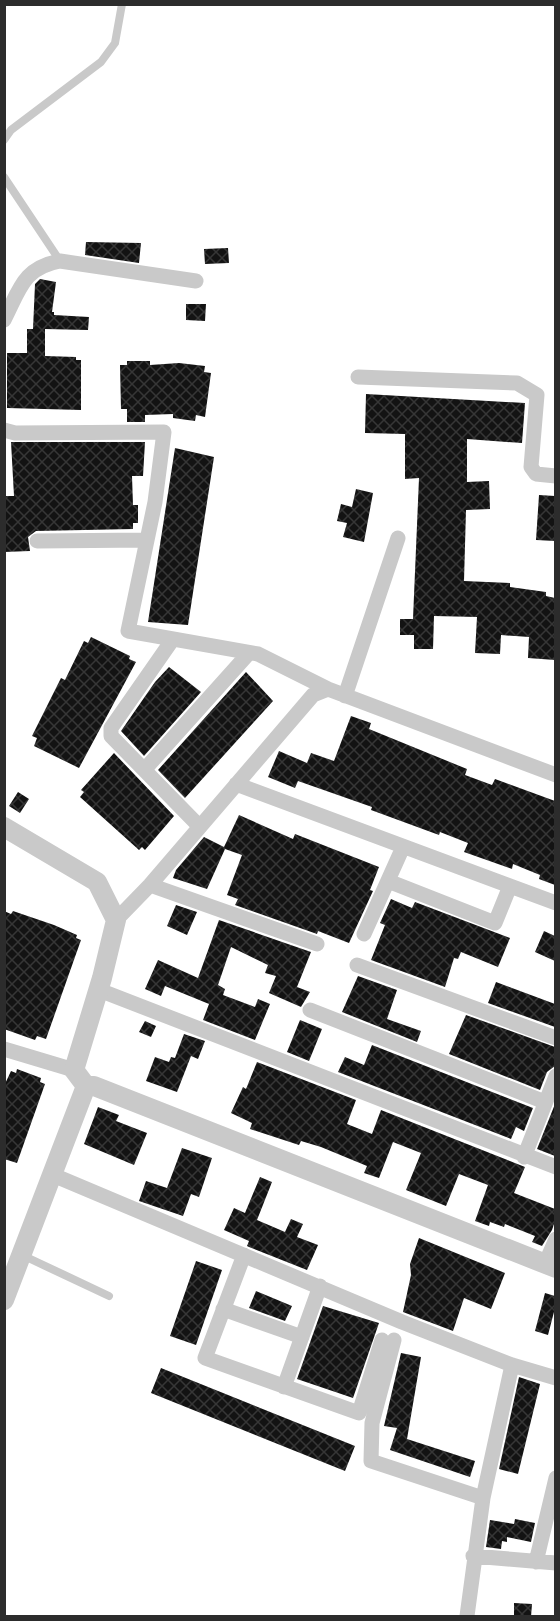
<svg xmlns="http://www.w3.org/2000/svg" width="560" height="1621" font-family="'Roboto Condensed',sans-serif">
<defs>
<pattern id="building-cross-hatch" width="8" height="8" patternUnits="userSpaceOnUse" patternTransform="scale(1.5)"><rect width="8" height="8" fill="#131313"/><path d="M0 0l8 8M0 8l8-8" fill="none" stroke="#363636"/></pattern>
</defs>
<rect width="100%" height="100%" fill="#fff"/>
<path fill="url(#building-cross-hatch)" d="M86 242 141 243 139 263 85 255Z
M228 248 229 263 205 264 204 249Z
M40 279 56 282 52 312H54V315L89 317 88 330 45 329V356L76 357V360H81V410L7 408V353H27V329H33L35 284Z
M186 304H206L205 321 186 320Z
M127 361H150V365L179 363 205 366 204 372 211 373 205 417 196 415 195 421 173 418V414L145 415V422H127V409H121L120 365H127Z
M366 394 525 403 522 443 467 439V482L489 481 490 509 466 510 464 581 510 583V587L546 592V596L555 598V660L528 658 529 637 501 635 500 654 475 653 477 617 434 616 433 649H414V635H400V619H413L419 478 405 479V434L365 433Z
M11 442H145L143 476H132L133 505H138V523H133V529L36 531 28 537 30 551 4 552V496H14Z
M175 448 214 457 188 625 148 622Z
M356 489 373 493 364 542 343 537 347 523 337 521 341 504 352 507Z
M539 495 555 496V541L536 540Z
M91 637 130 656 129 659 136 662 79 768 34 746 37 738 32 736 61 678 65 680 84 641 88 643Z
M169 667 201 692 144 756 121 731 155 682Z
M246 672 273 701 185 798 158 770Z
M351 716 371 723 369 729 467 769 465 775 492 785 495 779 555 801V885L539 879 540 875 513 864 512 869 464 852 468 843 440 832 439 835 371 810 372 807 298 781 295 788 268 777 279 751 307 763 311 753 334 761Z
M114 753 174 816 145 850 142 847 139 850 80 797 84 792 81 790Z
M18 792 29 799 20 813 9 806Z
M239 815 293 839 295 834 379 867 370 890 373 891 349 943 318 931 317 934 235 905 238 899 227 895 242 855 225 849 207 889 173 878 176 870 204 837 224 847Z
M391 899 412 908 415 902 510 938 498 967 461 952 458 959 454 958 445 987 371 960 385 925 380 923Z
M176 905 197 912 187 935 167 926Z
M4 911 11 914 13 911 54 925 77 935 76 938 81 940 46 1039 37 1036 35 1040 4 1029Z
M219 920 311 952 297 987 310 992 301 1007 269 993 276 976 265 973 268 965 231 947 218 985 225 989 223 995 255 1007 258 999 270 1004 255 1040 203 1020 209 1004 165 986 161 996 145 989 158 960 198 978Z
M544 931 555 936V961L535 952Z
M358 976 397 990 387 1019 421 1031 417 1042 342 1012Z
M496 982 555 1004V1027L488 1003Z
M466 1015 555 1047V1066L547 1072 540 1090 449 1054Z
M300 1020 322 1029 309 1061 287 1052Z
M145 1021 156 1026 151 1037 139 1032Z
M184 1034 205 1041 198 1059 191 1056 177 1092 146 1081 155 1057 169 1062 171 1057 175 1058Z
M372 1045 533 1108 524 1131 516 1127 511 1139 338 1072 345 1057 364 1065Z
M257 1062 356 1100 347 1124 372 1134 381 1110 525 1167 514 1193 555 1209V1221L552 1230 542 1246 532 1242 535 1236 505 1224 504 1227 490 1222 489 1226 475 1221 488 1185 459 1174 446 1206 406 1190 421 1153 393 1142 379 1178 364 1173 367 1166 321 1147 301 1141 299 1145 250 1129 252 1123 231 1113 243 1087 246 1089Z
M17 1069 41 1078 40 1082 45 1084 17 1163 4 1159V1086L11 1071 16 1073Z
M555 1104V1156L537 1149Z
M98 1107 119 1115 116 1121 147 1133 134 1165 84 1144Z
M182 1148 212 1158 199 1197 191 1194 183 1216 139 1201 146 1181 167 1188Z
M260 1177 272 1182 257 1220 285 1232 291 1219 303 1224 297 1237 318 1245 307 1270 249 1247 247 1246 249 1241 224 1230 234 1208 245 1213Z
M419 1238 505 1273 491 1309 464 1298 453 1331 403 1312 411 1275 410 1264Z
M196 1261 222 1270 196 1345 170 1336Z
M256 1291 292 1306 285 1321 249 1308Z
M545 1293 555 1296V1308L548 1335 535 1331Z
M323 1306 379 1323 353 1398 297 1379Z
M401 1353 421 1357 407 1439 475 1461 470 1477 390 1450 397 1428 384 1426Z
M161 1368 355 1446 345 1471 151 1393Z
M519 1377 540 1384 518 1474 499 1469Z
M515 1519 535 1523 531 1542 507 1537V1542L502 1541 501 1549 486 1547 490 1520 514 1524Z
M514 1603 532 1604 531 1617H514Z"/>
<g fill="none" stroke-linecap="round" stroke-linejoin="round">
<path stroke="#c9c9c9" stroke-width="8" d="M4 140 11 130 101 62 115 43 122 4
M4 177 60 261
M22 1255 109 1296"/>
<path stroke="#c9c9c9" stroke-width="15" d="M4 320C20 289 23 268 60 261L196 281
M358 377 517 383 537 395 531 467 536 474 556 476
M4 430 15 433 164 432 155 502 128 631 258 654 328 689
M37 541 147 540
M173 639 111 728V736L200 827
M345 696 398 538
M145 769 249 653
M236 784 556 903
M388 881 495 923 510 886
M150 885 317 944
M116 920 150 885 313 695 328 689 556 775
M364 934 403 847
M357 965 556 1038
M99 990 556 1167
M310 1010 545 1102
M4 1049 74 1070
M524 1157 556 1076
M53 1175 402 1322 512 1365 556 1378
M244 1255 205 1358 359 1413 382 1340
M545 1264 556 1239
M223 1309 302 1337
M394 1340 372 1423 371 1461 483 1498
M284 1387 320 1286
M473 1556 556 1563
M536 1562 556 1478
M467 1616 483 1498 512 1365"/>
<path stroke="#c9c9c9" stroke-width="20" d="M4 827 97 882 116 920 102 978 74 1070 86 1086H94L556 1268
M4 1300 86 1086"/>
</g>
<rect width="560" height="1621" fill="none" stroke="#2c2c2c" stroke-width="12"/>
</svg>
